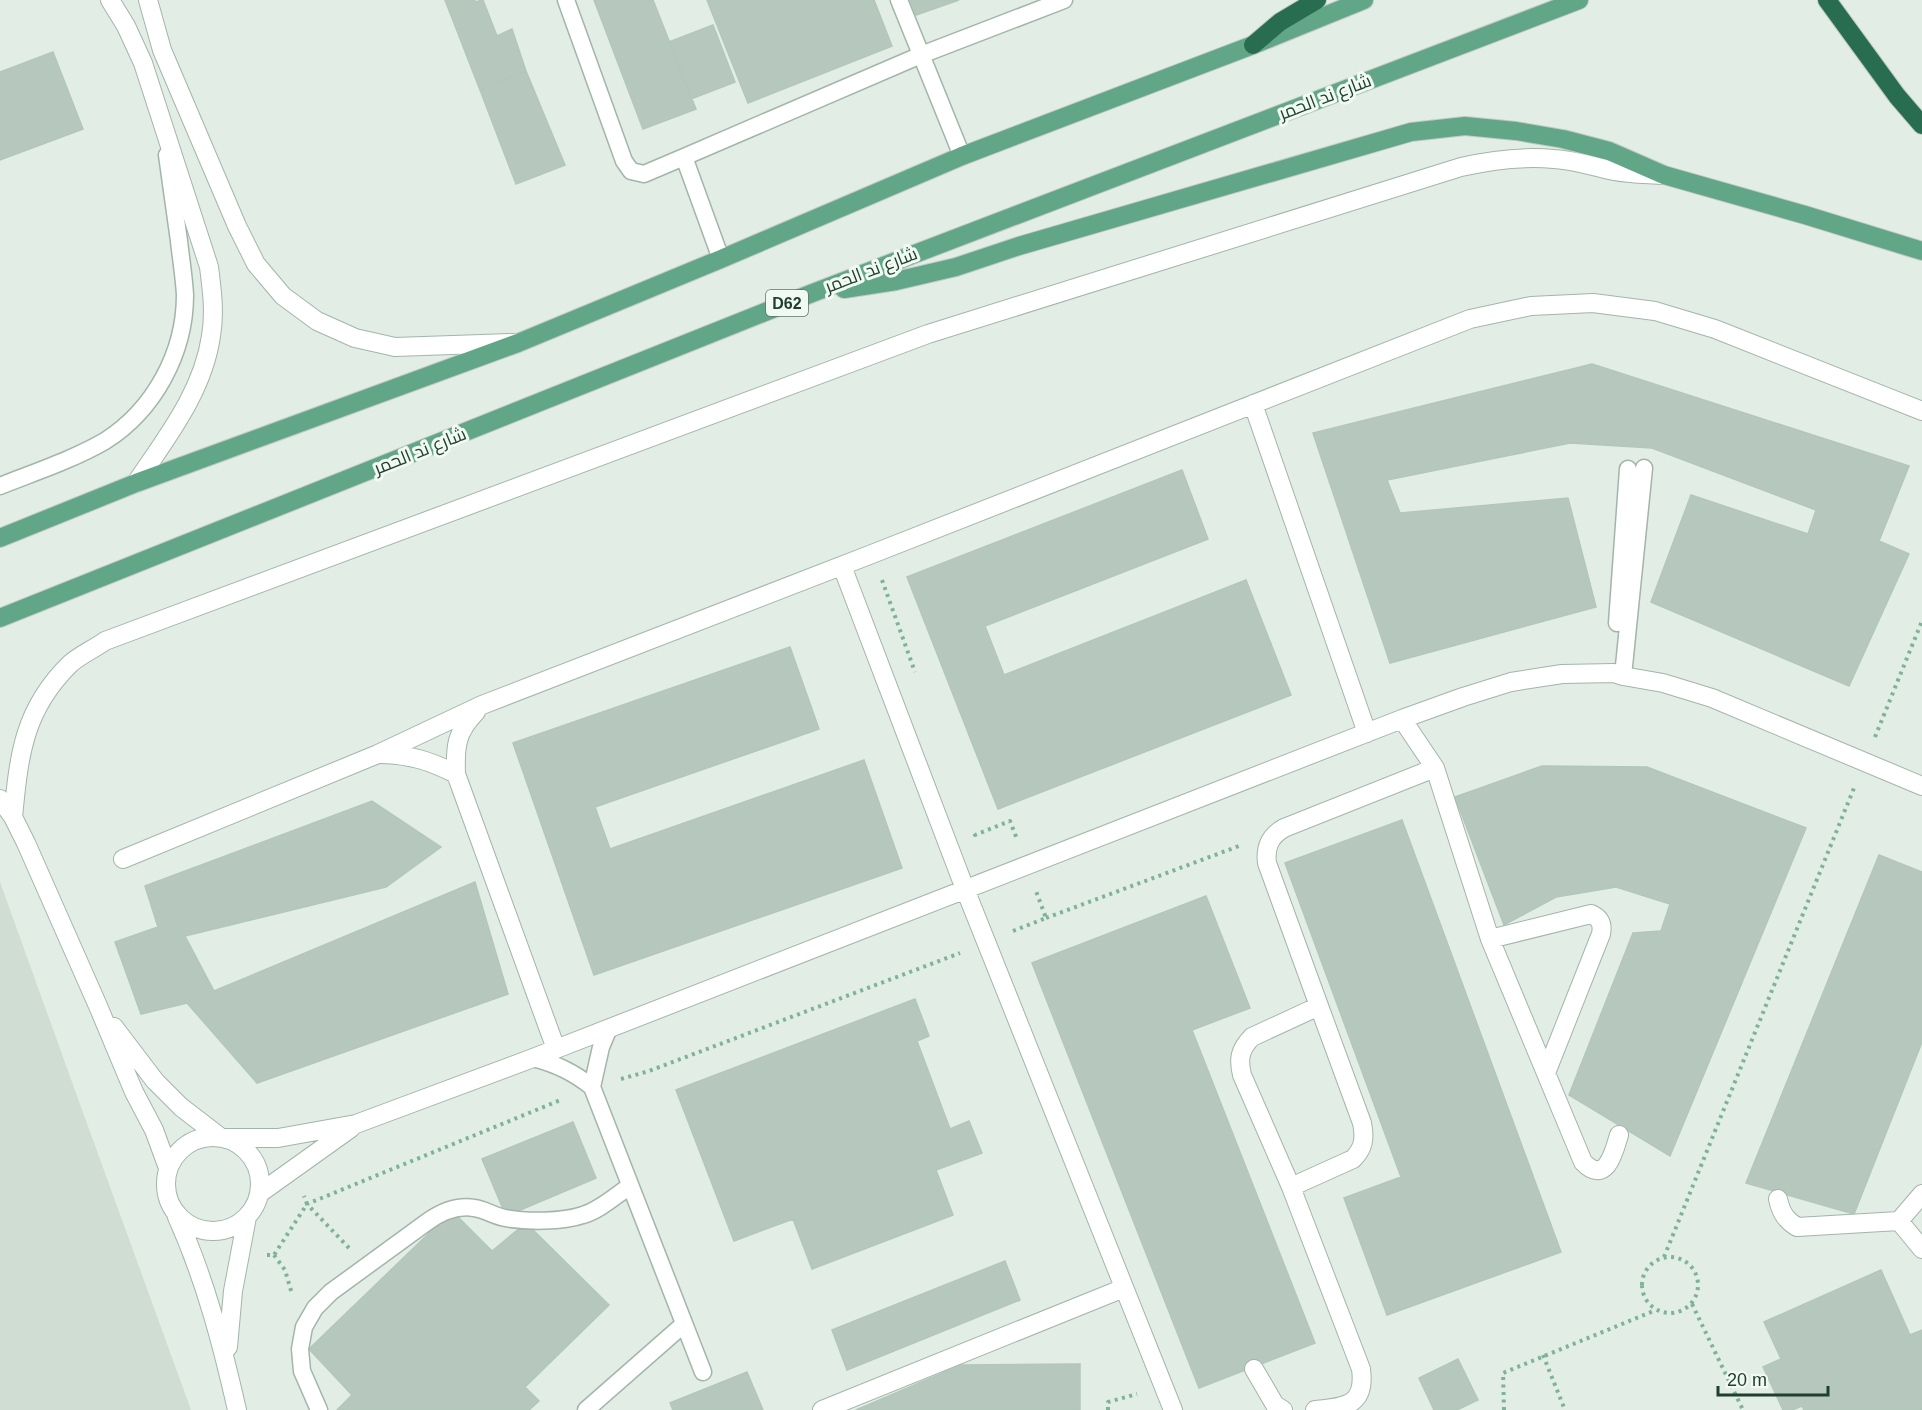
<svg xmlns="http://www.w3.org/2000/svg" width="1922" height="1410" font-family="Arial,Cairo,sans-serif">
<rect width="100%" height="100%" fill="#e1ede5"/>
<path fill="#cfddd3" d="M0 882 77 1096 191 1410H0Z"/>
<path fill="#b6c8bd" stroke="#b2c7ba" stroke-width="1.5" d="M445 0H475V2L483 0 497 36 512 29 526 71 480 90Z
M594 0H653L696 109 643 129Z
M707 0H874L892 46 748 103Z
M910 0H959L916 15Z
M713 25 735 82 691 99 669 42Z
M53 52 83 129 0 160V72Z
M526 71 565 165 516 184 480 90Z
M1592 364 1909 466 1879 541 1909 554 1849 686 1651 602 1691 495 1808 534 1816 510 1652 448 1570 443 1387 480 1400 513 1568 498 1596 607 1390 663 1313 433Z
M1182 470 1208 539 985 626 1004 675 1246 580 1291 695 998 809 907 577Z
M790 647 819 729 595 807 610 849 864 760 902 868 594 975 513 743Z
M1542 766 1647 767 1806 828 1670 1156 1569 1095 1633 933 1661 931 1670 904 1616 887 1556 897 1504 925 1455 797Z
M372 801 441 847 386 887 185 936 214 991 475 882 508 994 257 1083 187 1003 141 1014 115 942 158 927 145 886Z
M1402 820 1561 1252 1387 1315 1344 1198 1401 1177 1285 863Z
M1879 855 1922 872V1042L1854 1214 1746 1183Z
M1206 896 1250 1008 1192 1030 1315 1343 1199 1388 1032 963Z
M915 999 929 1036 917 1041 950 1129 969 1121 982 1153 936 1170 953 1215 812 1269 793 1219 734 1241 676 1090Z
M573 1122 596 1178 506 1216 482 1159Z
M452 1211 492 1251 526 1223 609 1305 525 1387 539 1401 529 1410H337L352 1395 309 1349Z
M1005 1261 1020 1300 847 1370 832 1330Z
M1881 1270 1910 1335 1922 1330V1410H1804L1802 1406 1792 1410H1783L1763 1367 1781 1359 1764 1322Z
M1458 1359 1478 1400 1457 1410H1434L1419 1378Z
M1080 1364V1410H856L961 1365Z
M747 1372 763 1410H673L670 1403Z"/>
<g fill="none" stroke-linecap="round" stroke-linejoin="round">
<g stroke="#a3b5ab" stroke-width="19">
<path id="service" d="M566 0 624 161 631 171 644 174 684 157 721 259
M899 0 962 156
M684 157 921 55 1064 0
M0 486C35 472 72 460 105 441 154 410 185 353 185 295 184 277 181 259 179 241 175 212 171 184 167 155
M1617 623 1628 469
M1623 676 1644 468
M533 1058C556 1064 573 1072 592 1087L703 1372
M592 1087 601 1047 609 1028
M319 1410 302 1371 300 1349 304 1327 315 1308 331 1292 427 1222C441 1212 456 1205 474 1208 484 1209 494 1216 505 1218 527 1222 562 1222 583 1215 600 1210 615 1196 630 1186
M586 1410 684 1324"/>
</g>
<g stroke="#a3b5ab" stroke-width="20">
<path id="minor" d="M1253 404 1367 733
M842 566 965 889 1173 1410
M476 712C456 732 455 747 456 774L556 1049
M1402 719 1435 768 1490 939 1583 1162C1606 1186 1614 1152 1619 1135
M382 754C412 755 430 761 456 774
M0 799 13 817 26 843 98 1006 134 1092 154 1130 168 1168
M13 817C19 756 23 710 70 664 80 655 94 649 105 641L928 334 1461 167C1492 160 1522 156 1554 159 1575 160 1594 167 1614 171 1629 174 1645 174 1661 175
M123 859 378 754 482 705 872 554 1470 319 1531 306 1593 303 1655 311 1715 329 1922 411
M1490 939 1591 914C1600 918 1603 924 1601 934L1546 1073
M1319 1006 1362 1123C1365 1138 1364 1148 1353 1159L1291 1187 1242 1075C1238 1059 1240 1049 1252 1037Z
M1319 1006 1267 863C1265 847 1270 836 1284 828L1435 768
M114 1027 155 1081 181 1107 220 1137
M166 1184a47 47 0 1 1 94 0a47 47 0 1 1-94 0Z
M222 1138H278L356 1124 533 1058 1402 719 1463 697 1511 682 1562 674 1614 673 1623 676 1663 683 1712 698 1922 786
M1291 1187 1361 1369C1366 1406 1345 1407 1315 1410
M260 1193 351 1128
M1778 1199C1781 1213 1786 1220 1797 1227L1899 1221 1922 1194
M177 1217C205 1279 222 1344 237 1410
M1899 1221 1922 1249
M228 1347 233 1291 247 1217
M1254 1369 1275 1405 1283 1410
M822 1410 1124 1288"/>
</g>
<g stroke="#a3b5ab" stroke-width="20">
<path id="tertiary" d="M110 0 126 26 143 63 209 267C212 290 215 313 211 336 203 392 166 438 136 483
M148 0 162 50 237 226 256 264 283 296 317 321 355 338 395 347 513 343"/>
</g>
<g stroke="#c1c9c5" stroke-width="20">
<path id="primary" d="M844 289 896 281 956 267 1019 246 1411 132 1465 126 1516 131 1563 139 1609 151 1664 175 1805 215 1922 251
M0 538 136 483 518 343 721 259 962 156 1253 45 1364 0
M0 618 810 294 1579 0"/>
</g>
<g stroke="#c1c9c5" stroke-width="20">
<path id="motorway" d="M1827 0 1897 96 1922 125
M1253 45 1280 22 1317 0"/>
</g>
<path stroke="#7eb397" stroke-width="4" stroke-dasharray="3 4.5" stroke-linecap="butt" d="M882 580 915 672
M1875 737 1922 621
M975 834V835L1010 821 1017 839
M1046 918 1239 846
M1013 931 1046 918 1036 891
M621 1079 649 1071 960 953
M349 1248 307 1204 563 1099
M267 1255H274L307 1204 304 1196
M274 1255 285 1270 292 1294
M1642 1285a28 28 0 1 1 56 0a28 28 0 1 1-56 0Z
M1664 1257 1854 788
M1692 1304 1743 1410
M1543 1355 1565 1410
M1108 1410V1402L1137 1394
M1504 1410 1503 1373 1656 1310"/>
<use href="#service" stroke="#fff" stroke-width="16"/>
<use href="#minor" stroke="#fff" stroke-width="18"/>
<use href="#tertiary" stroke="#fff" stroke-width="18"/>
<use href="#primary" stroke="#61a686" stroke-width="18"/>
<use href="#motorway" stroke="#296d51" stroke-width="18"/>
</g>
<g text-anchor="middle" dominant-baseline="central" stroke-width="6" stroke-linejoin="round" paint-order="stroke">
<rect fill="#f1f9f3" stroke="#5f776a" stroke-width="1.5" x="766" y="290" width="42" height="26" rx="4.5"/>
<g font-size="16" font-weight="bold" fill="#203f30">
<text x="787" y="303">D62</text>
</g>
<g font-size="18" fill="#203f30" stroke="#f1f9f3">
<text transform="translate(1325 97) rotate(-21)">شارع ند الحمر</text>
<text transform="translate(871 270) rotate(-21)">شارع ند الحمر</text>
<text transform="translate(420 451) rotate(-22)">شارع ند الحمر</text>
</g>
</g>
<path d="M1718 1386v9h110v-9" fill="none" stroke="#203f30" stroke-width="3"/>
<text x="1727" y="1386" font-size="18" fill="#203f30" stroke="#f1f9f3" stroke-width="4.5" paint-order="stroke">20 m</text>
</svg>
